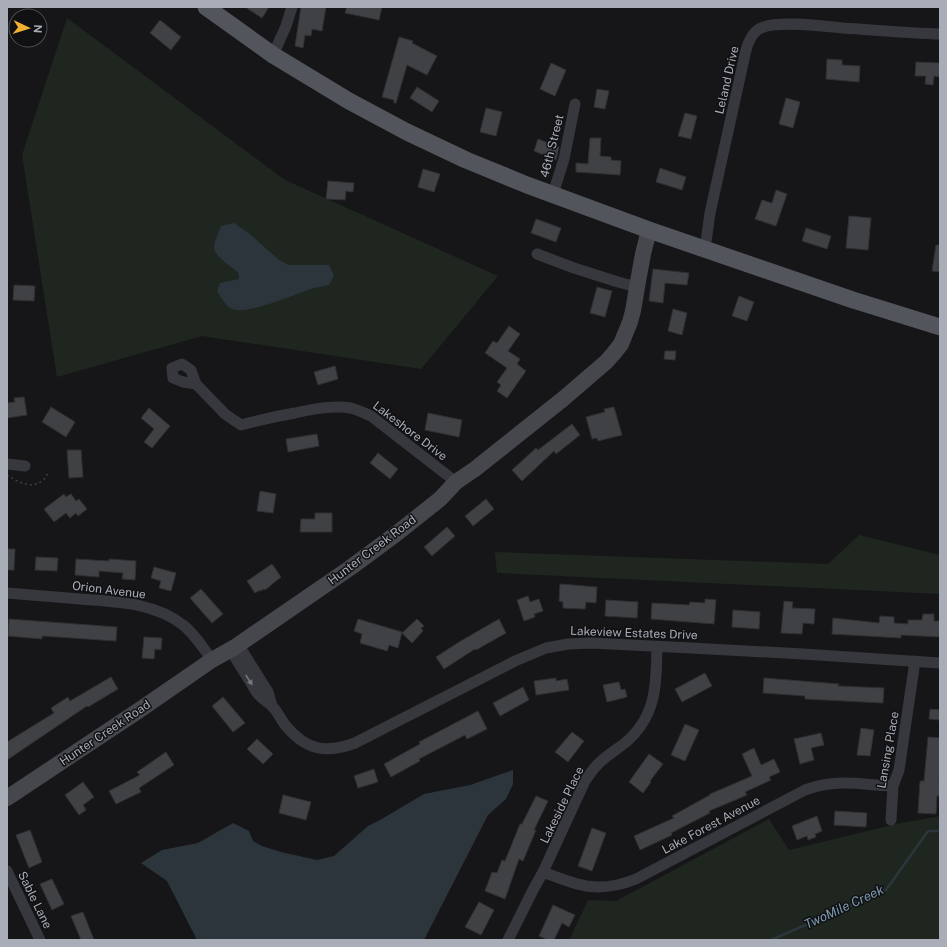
<svg xmlns="http://www.w3.org/2000/svg" width="947" height="947" font-family="'Public Sans',sans-serif">
<rect width="100%" height="100%" fill="#161618"/>
<path fill="#1e261f" d="M67 18 285 180 498 276 421 369 202 336 57 377 22 155Z
M859 535 940 555V594L497 573 495 552 828 564Z
M940 816V940H569L588 900 616 901 769 819 789 850 896 824Z"/>
<path fill="#2c353c" d="M234 223 251 235 279 260 289 265H329L334 275 329 285C323 286 316 287 311 289 295 294 244 317 230 308 225 304 221 297 217 291L220 283 239 279 238 272C231 267 214 256 214 247 214 243 219 231 221 226Z
M513 770V784L506 799 488 815 424 940H197L167 881 141 863 162 850 198 843 233 823 249 831 253 841 262 846 281 852 317 860 334 856 368 826 380 820 424 794 470 785Z"/>
<g fill="none" stroke-linecap="round" stroke-linejoin="round">
<path stroke="#2c353c" stroke-width="2.5" d="M771 940 886 890 928 831H940"/>
</g>
<path fill="#404145" stroke="#303034" d="M245 7H269L262 18Z
M301 7H326L322 31 312 29 311 36 305 35 303 48 295 46Z
M347 7H382L379 20 345 13Z
M160 20 181 37 171 50 150 33Z
M399 37 413 41 412 43 437 56 427 75 407 65 396 103H394V100L382 97Z
M827 59 842 60V65L860 66 859 82 826 79Z
M916 62 940 63V77L934 76 933 85 925 84 926 76H915Z
M551 63 566 70 555 96 540 89Z
M417 87 439 101 432 112 410 98Z
M597 89 609 91 605 109 594 107Z
M786 98 800 102 793 128 779 124Z
M486 108 502 112 496 136 480 132Z
M685 113 697 116 691 139 678 136Z
M590 138H601L600 156 611 157V160L621 161 620 175 576 172V163L588 164Z
M538 139 559 147 556 160 534 151Z
M660 168 686 177 682 190 656 182Z
M423 169 440 174 434 192 418 187Z
M328 181 354 183 353 192 346 191 345 200 326 199Z
M776 190 787 194 776 226 755 219 762 200 772 203Z
M849 216 871 218 868 250 846 248Z
M536 219 561 228 556 242 531 233Z
M806 228 831 236 827 249 802 241Z
M936 245H940V272L932 271Z
M653 269 689 273 687 285 665 283 663 303 649 301Z
M14 285 35 286 34 301 13 300Z
M597 287 612 291 605 317 590 313Z
M739 296 754 302 747 321 732 316Z
M673 309 687 313 682 335 668 331Z
M509 326 520 334 508 351 520 359 517 364 526 371 507 398 497 391 501 385 497 382 507 368 485 353 493 341 497 343Z
M665 351H676L675 360 664 359Z
M335 366 338 379 318 385 314 372Z
M24 397 27 415 7 418V403L15 402 14 398Z
M51 407 75 422 66 437 42 422Z
M614 407 622 435 598 441 597 438 592 439 586 417 605 412 604 409Z
M149 408 170 426 152 448 144 442 154 429 141 418Z
M428 413 462 420 459 437 425 430Z
M572 424 580 435 556 454 554 451 522 481 512 470 536 448 538 450Z
M317 434 319 446 288 452 286 439Z
M67 450H81L83 477 69 478Z
M378 453 398 469 390 479 370 463Z
M260 491 276 494 273 513 257 511Z
M64 494 66 497 71 494 76 501 79 499 87 509 78 516 76 513 70 518 66 513 54 522 44 509Z
M486 499 494 509 473 526 465 516Z
M315 513H332V532H300L301 519H315Z
M447 527 455 536 432 556 424 547Z
M7 549H15L14 570H7Z
M36 557 58 558 57 571 35 570Z
M76 559 109 561V559L136 561 135 580 122 579 123 573 99 571V577L75 575Z
M272 564 281 577 265 590 264 589 260 591V590L255 593 247 581Z
M154 567 176 573 171 591 159 588 161 581 151 578Z
M560 584 597 587 596 603 586 602 585 609 563 608V602L559 601Z
M201 589 223 614 212 623 190 598Z
M528 596 530 602 539 599 543 611 534 614 535 617 524 621 517 600Z
M705 599 716 600 714 624 651 619 652 603 689 605 690 602 705 603Z
M606 600 638 602 637 618 605 616Z
M784 601 793 602 792 608 815 609 814 624 803 623 802 634 781 633Z
M733 610 760 612 759 629 732 627Z
M923 614H934V621H940V637L901 635V638L832 634 833 618 879 623 880 616 894 617V623L908 624V620H922Z
M9 619 117 627 116 641 42 636V639L8 636Z
M358 619 402 632 398 648 389 645 387 651 360 643 362 634 354 631Z
M417 619 424 626 421 628 423 631 412 643 402 633Z
M499 619 506 633 476 650 475 649 444 669 436 657 459 642Z
M144 637 162 638 161 650 155 649 154 659 142 658Z
M705 673 712 686 682 702 675 689Z
M111 677 118 689 88 707 87 706 7 760V742L54 713 51 708 68 697 70 701Z
M556 678V681L567 679 569 690 536 695 534 681Z
M764 678 839 684 838 686 884 688 883 703 805 699V696L763 693Z
M619 682 621 690 625 689 627 697 607 702 603 685Z
M523 687 529 700 500 716 493 703Z
M223 697 245 723 233 732 212 706Z
M930 709 940 710V720L929 719Z
M478 711 487 729 467 739 465 735 419 759 420 761 391 777 384 764 420 744 419 742Z
M685 724 699 730 685 761 671 755Z
M861 728 874 730 870 756 857 755Z
M572 732 584 741 568 762 555 752Z
M821 733 824 745 811 748 814 760 800 764 794 739Z
M928 737 940 738V770L939 782H940V796H937L936 814 918 813 920 781H924Z
M257 739 273 754 263 764 247 749Z
M754 748 761 765 774 759 780 772 769 777 771 780 745 792 747 795 709 811 710 813 671 833 672 835 640 850 634 836 674 818 672 816 710 795V794L752 776 742 754Z
M166 752 174 765 139 788 141 792 116 804 109 791 140 775 137 772Z
M649 754 663 764 650 781 651 782 643 793 629 782Z
M374 769 378 782 358 788 354 776Z
M83 782 94 797 83 805 86 810 79 815 65 795Z
M283 795 311 802 306 820 279 813Z
M536 796 548 801 534 830H536L523 861 519 859 505 899 485 891 492 872 497 873 502 860 505 861 520 824H522Z
M835 811 867 813 866 827 834 825Z
M817 816 822 831 815 834 816 837 808 840 807 836 797 840 792 826Z
M592 828 606 833 592 871 578 866Z
M30 830 42 862 29 868 16 835Z
M52 879 64 904 52 910 40 884Z
M479 902 494 910 481 935 465 927Z
M553 905 575 915 569 927 562 923 554 940H548L539 936Z
M83 912 94 940H81L71 916Z"/>
<g fill="none" stroke-linecap="round" stroke-linejoin="round">
<path stroke="#3d3f44" stroke-width="1.5" stroke-dasharray="2 3" stroke-linecap="butt" d="M7 475C18 482 32 490 43 480 46 478 47 474 49 471"/>
<path stroke="#37383d" stroke-width="11" d="M273 55 286 26 292 7
M553 194 564 159 575 104
M705 249 710 213 744 59C746 48 750 33 761 28 777 20 823 26 843 28 875 30 908 33 940 34
M537 254 574 268 618 282 637 287
M182 364 191 370 196 384 183 382 173 378 172 368Z
M196 384 225 414 241 425C259 420 277 416 295 413 313 409 333 405 351 408 358 410 364 413 371 416L456 482
M7 464 25 466
M7 593C31 595 56 597 80 599 115 602 154 602 183 625 195 634 203 648 212 660
M238 644 268 692 272 706
M230 649C237 661 244 672 251 683 254 688 256 693 260 696 263 700 268 702 272 706 278 712 281 720 286 726 306 750 326 754 355 743L515 661 546 648 568 644 591 643 691 648 803 654 940 663
M891 820 893 786 899 770 915 661
M7 871 40 940
M543 872C580 886 598 894 636 879L805 790C836 778 861 785 893 786
M508 940 533 890 543 872 585 781C589 775 593 769 598 764 606 756 616 750 625 743 657 716 656 685 657 647"/>
<path stroke="#45474d" stroke-width="16" d="M7 798 138 711 212 660 235 647 350 568 396 534 440 499 456 482 475 469 563 399 606 362 614 353 621 344 630 322 633 311 637 287 643 254 649 230"/>
<path stroke="#53555c" stroke-width="17" d="M206 7 273 55 349 101 407 132 466 160 527 185 649 230 853 300 940 327"/>
</g>
<defs><path id="oneway-solid" d="M-6-.8H1V-3.2L6.5 0L1 3.2V.8H-6Z"/></defs>
<use fill="#757881" href="#oneway-solid" transform="translate(249 680) rotate(57)"/>
<g text-anchor="middle" dominant-baseline="central" stroke-width="3" stroke-linejoin="round" paint-order="stroke">
<g font-size="12" fill="#a8adb8" stroke="#111113">
<text transform="translate(727 80) rotate(-77)">Leland Drive</text>
<text transform="translate(552 146) rotate(-76)">46th Street</text>
<text transform="translate(410 431) rotate(37)">Lakeshore Drive</text>
<text transform="translate(372 550) rotate(-37)">Hunter Creek Road</text>
<text transform="translate(109 590) rotate(7)">Orion Avenue</text>
<text transform="translate(634 633) rotate(2)">Lakeview Estates Drive</text>
<text transform="translate(105 733) rotate(-34)">Hunter Creek Road</text>
<text transform="translate(888 750) rotate(-80)">Lansing Place</text>
<text transform="translate(562 805) rotate(-64)">Lakeside Place</text>
<text transform="translate(711 825) rotate(-28)">Lake Forest Avenue</text>
<text transform="translate(35 900) rotate(64)">Sable Lane</text>
</g>
<g font-size="13" font-style="italic" fill="#7f9bb3" stroke="#111113">
<text transform="translate(844 907) rotate(-25)">TwoMile Creek</text>
</g>
</g>
<rect width="947" height="947" fill="none" stroke="#a8adb8" stroke-width="16"/>
<g transform="translate(28 28) rotate(94)"><circle r="19" fill="#111113" stroke="#4d4f55"/>
<path d="M0-3L7 15L0 10L-7 15Z" fill="#f2b134"/>
<text y="-6" font-size="11" font-weight="bold" text-anchor="middle" fill="#a8adb8">N</text>
</g>
</svg>
